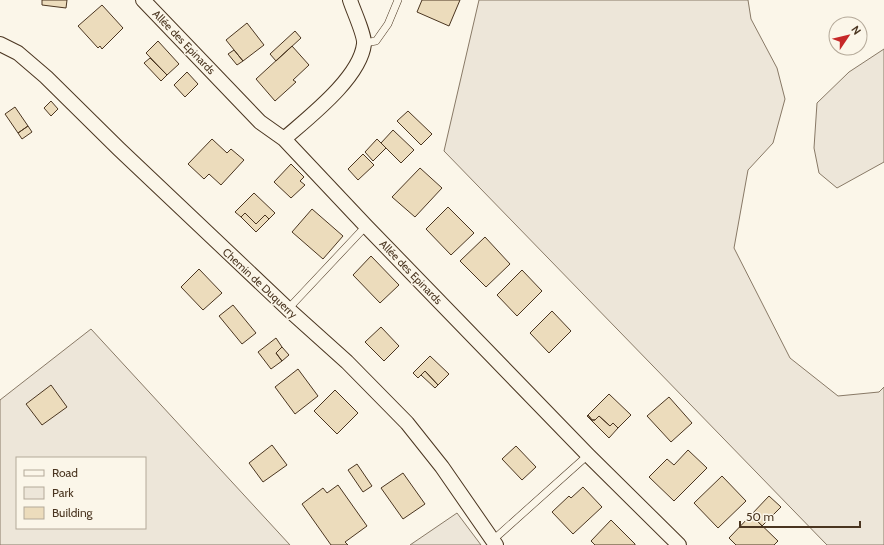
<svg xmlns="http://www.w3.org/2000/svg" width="884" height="545" font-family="Cabin,sans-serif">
<rect width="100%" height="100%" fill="#fbf6e9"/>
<path fill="#ede6d9" stroke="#887966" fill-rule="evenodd" d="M479 0H748L751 19 777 68 785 99 773 143 748 170 734 248 790 358 838 396 879 392 884 387V545H827L444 151Z
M884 49V162L837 188 819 173 814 148 817 103 849 72Z
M91 329 290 545H0V400ZM17 458H145V528H17Z
M457 513 481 545H410Z"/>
<path fill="#ecdcbc" stroke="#4a3520" d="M42 0H67L66 8 42 5Z
M422 0H460L449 26 417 12Z
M102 5 123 28 102 49 100 46 98 48 78 26Z
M247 23 264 45 243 61 226 40Z
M295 31 301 38 276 61 270 54Z
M158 41 179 64 167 75 146 53Z
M292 46 309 65 293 80 296 82 275 101 256 79Z
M234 50 243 61 237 65 228 54Z
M150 58 167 75 161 81 144 63Z
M187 72 198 84 185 97 174 85Z
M51 101 58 109 51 116 44 108Z
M15 107 28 126 18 133 5 114Z
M408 111 432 134 421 145 397 121Z
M28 126 32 132 22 139 18 133Z
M393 130 414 150 401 163 381 143Z
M212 139 227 153 231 149 244 160 221 185 209 174 204 179 188 164Z
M377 139 386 148 373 161 365 152Z
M363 154 374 165 358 180 348 169Z
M291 164 304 177 300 181 305 185 291 198 274 182Z
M420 168 442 188 415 217 392 197Z
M254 193 275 213 269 219 265 215 256 224 245 213 241 217 235 212Z
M448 207 474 233 451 255 426 229Z
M312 209 343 236 323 259 292 232Z
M245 213 256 224 265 215 269 219 256 232 241 217Z
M485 237 510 264 486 287 460 261Z
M371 256 399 285 380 303 353 275Z
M199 269 222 293 203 310 181 287Z
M522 270 542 291 517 316 497 295Z
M233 305 256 333 242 344 219 316Z
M552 311 571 331 549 353 530 333Z
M381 327 399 346 384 361 365 342Z
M276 338 282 347 276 353 282 361 271 369 258 352Z
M282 347 289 355 282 361 276 353Z
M430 356 449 374 438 385 425 371 418 378 413 373Z
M298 369 318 396 295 414 275 387Z
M425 371 438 385 435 388 421 375Z
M51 385 67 407 42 425 26 404Z
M335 390 358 413 337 434 314 411Z
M609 394 631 415 618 428 613 423 610 426 599 416 595 420H592L588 415Z
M669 397 692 423 671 442 647 416Z
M588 415 592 420H595L599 416 610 426 613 423 618 428 609 438 587 416Z
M272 445 287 465 263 482 249 463Z
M516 446 536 467 522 480 502 459Z
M688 450 707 468 674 501 649 477 667 459 674 465Z
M357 464 372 486 363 492 348 470Z
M403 473 425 504 403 519 381 488Z
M722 476 746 501 718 528 694 503Z
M338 485 367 526 345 542 348 545H331L302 504 323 488 327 493Z
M583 487 602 507 573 534 552 512 569 496 571 498Z
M769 496 781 507 762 526 751 515Z
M751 515 778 541 774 545H736L729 538Z
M611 520 635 544V545H595L591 541Z"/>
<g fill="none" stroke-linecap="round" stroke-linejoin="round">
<g stroke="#4a3520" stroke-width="8">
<path id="lane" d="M364 43 376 41 388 24 398 0
M288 309 366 226
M493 540 588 455"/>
</g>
<g stroke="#4a3520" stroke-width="16">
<path id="street" d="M143 0 260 122 284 139 366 226 588 455 679 545
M0 44 18 53 46 77 119 149 288 309 347 362 407 423 442 467 496 545
M284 139C309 117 360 78 364 44 365 35 353 10 350 0"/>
</g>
<use href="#lane" stroke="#fbf6e9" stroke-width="7"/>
<use href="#street" stroke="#fbf6e9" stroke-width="14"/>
</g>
<g text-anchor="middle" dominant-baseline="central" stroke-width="3" stroke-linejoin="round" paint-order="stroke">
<g font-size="11" fill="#4a3520" stroke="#fbf6e9">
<text transform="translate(184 42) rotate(46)">Allée des Epinards</text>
<text transform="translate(411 272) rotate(46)">Allée des Epinards</text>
<text transform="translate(260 283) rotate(43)">Chemin de Duquerry</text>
</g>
</g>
<rect x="16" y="457" width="130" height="72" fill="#fbf6e9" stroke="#b4a999"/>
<rect x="24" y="470" width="20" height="6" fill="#fbf6e9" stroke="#b4a999"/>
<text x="52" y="477" font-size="12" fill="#4a3520">Road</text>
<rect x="24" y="487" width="20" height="12" fill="#ede6d9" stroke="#b4a999"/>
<text x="52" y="497" font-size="12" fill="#4a3520">Park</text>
<rect x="24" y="507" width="20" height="12" fill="#ecdcbc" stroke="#b4a999"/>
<text x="52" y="517" font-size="12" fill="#4a3520">Building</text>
<g transform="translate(848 36) rotate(55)"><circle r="19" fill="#fbf6e9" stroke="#b4a999"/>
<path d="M0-3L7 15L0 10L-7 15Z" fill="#c62828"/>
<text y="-6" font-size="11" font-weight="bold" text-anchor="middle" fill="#4a3520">N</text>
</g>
<path d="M740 521v6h120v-6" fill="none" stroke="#4a3520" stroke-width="2"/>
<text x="746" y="521" font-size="12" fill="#4a3520" stroke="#fbf6e9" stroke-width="3" paint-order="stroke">50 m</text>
</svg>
